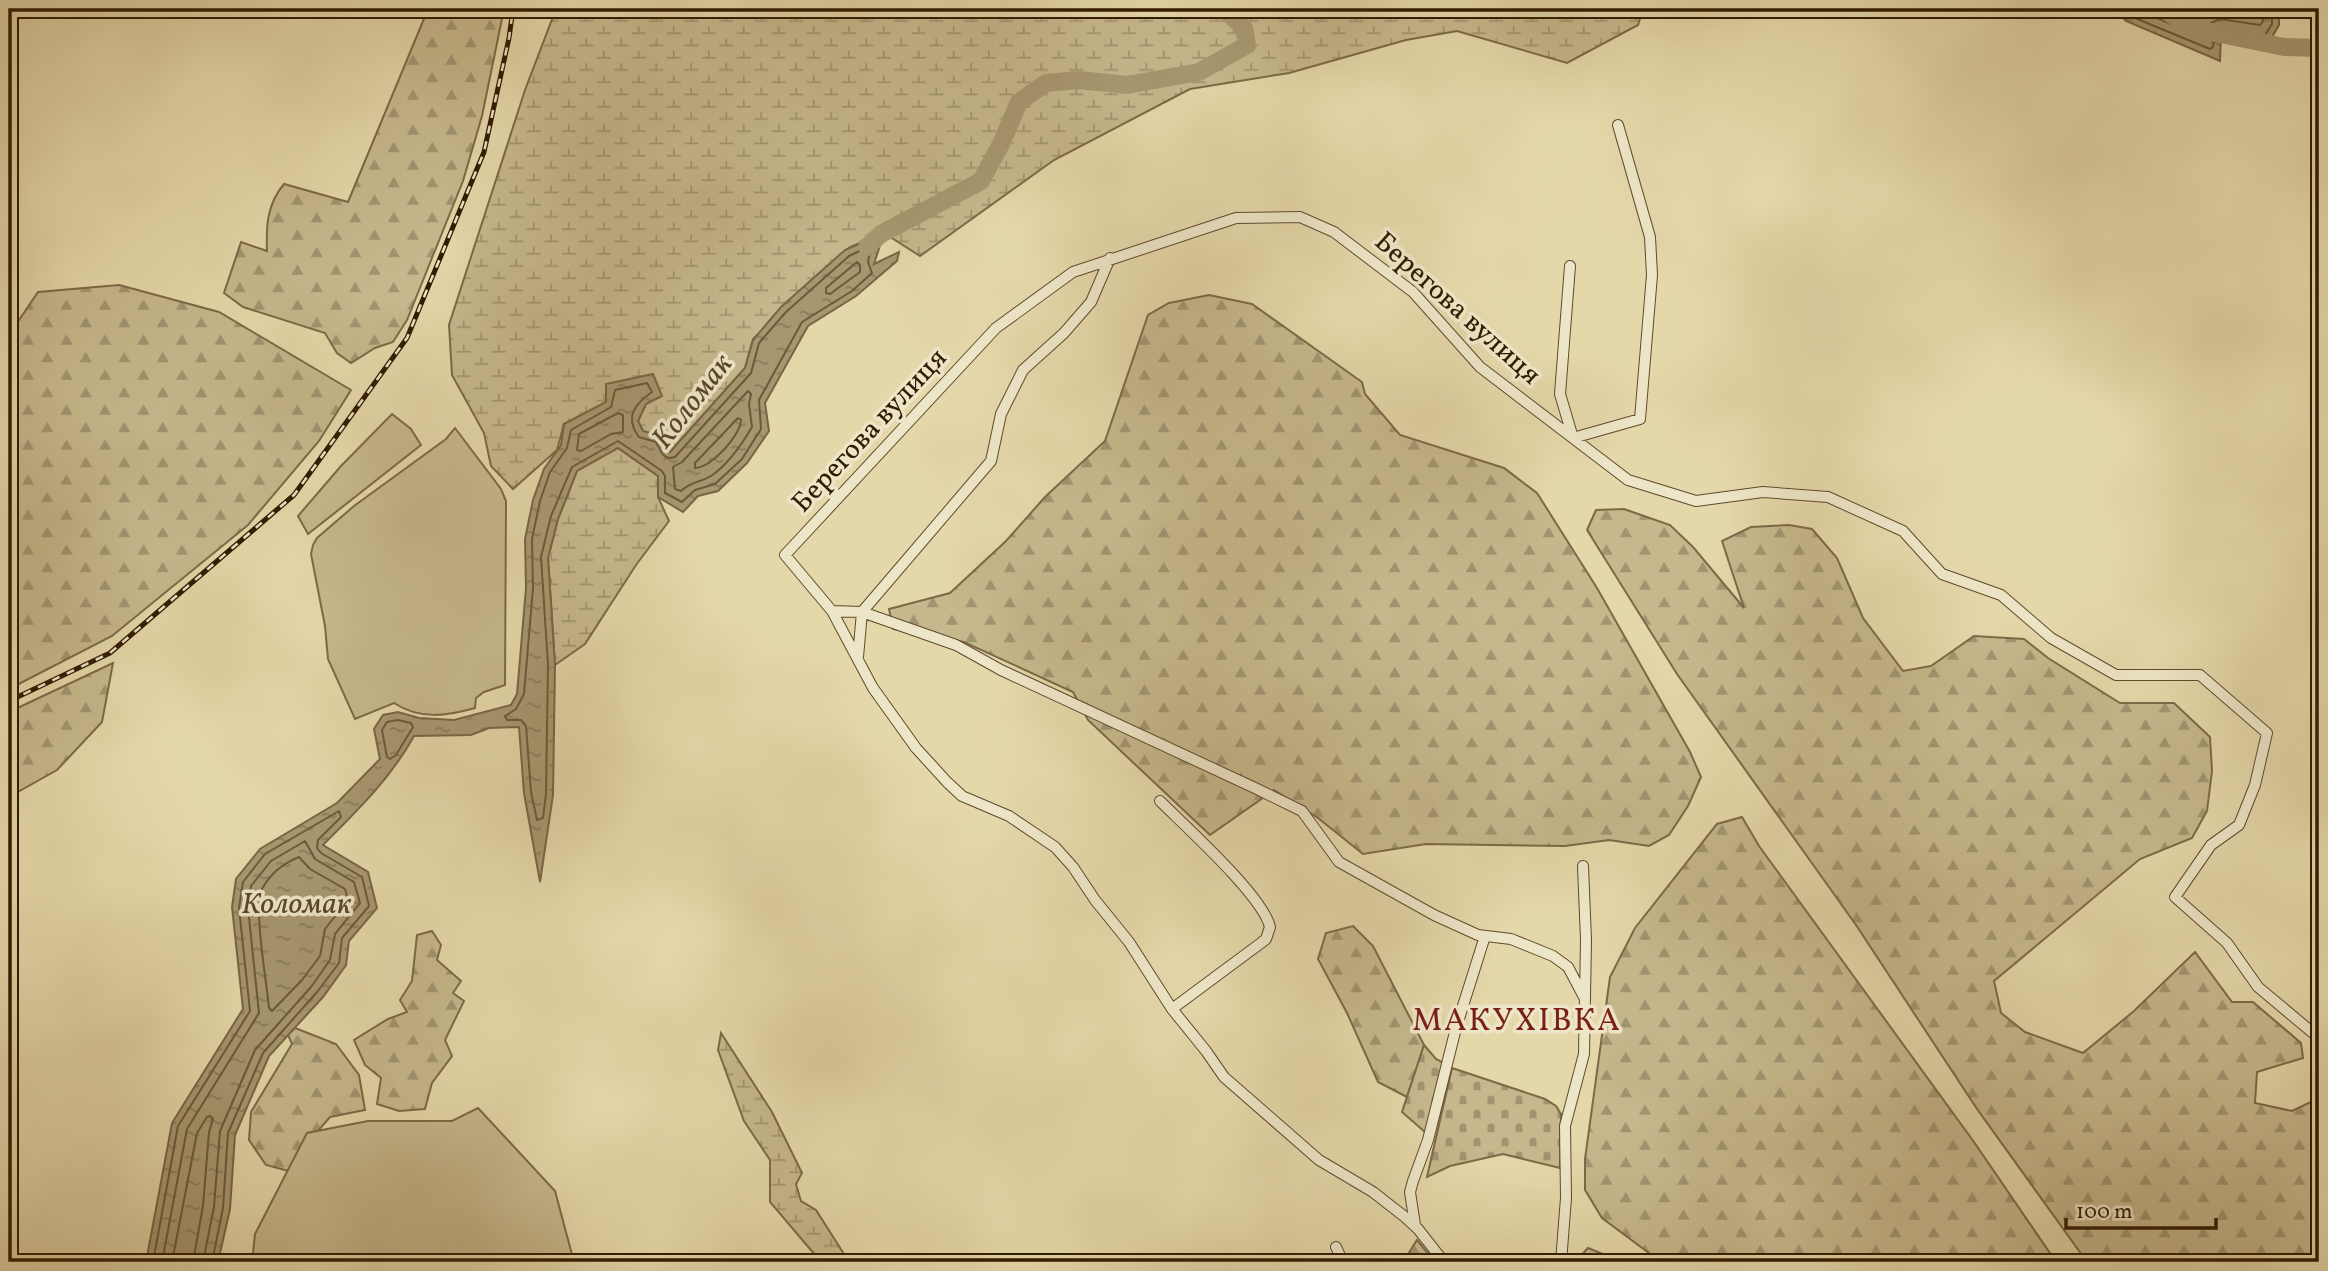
<svg xmlns="http://www.w3.org/2000/svg" width="2328" height="1271" font-family="Vollkorn,serif">
<defs>
<pattern id="forest-firs" width="22" height="20" patternUnits="userSpaceOnUse" patternTransform="scale(1.75)"><rect width="22" height="20" fill="#c6b78c"/><path d="M5 1l3.5 6h-7zM16 11l3.5 6h-7z" fill="#a19470"/></pattern>
<pattern id="wetland-marsh" width="20" height="14" patternUnits="userSpaceOnUse" patternTransform="scale(1.75)"><rect width="20" height="14" fill="#c6b78c"/><path d="M1 5h8M5 5V1M11 12h8M15 12V8" fill="none" stroke="#a19470"/></pattern>
<pattern id="cemetery-stones" width="16" height="16" patternUnits="userSpaceOnUse" patternTransform="scale(1.75)"><rect width="16" height="16" fill="#c6b78c"/><path d="M2 7V4a2 2 0 0 1 4 0v3zM10 15v-3a2 2 0 0 1 4 0v3z" fill="#a19470"/></pattern>
<pattern id="water-ripples" width="26" height="14" patternUnits="userSpaceOnUse" patternTransform="scale(1.75)"><rect width="26" height="14" fill="#a79770"/><path d="M2 4q2-2 4 0t4 0M15 11q2-2 4 0t4 0" fill="none" stroke="#897a5a"/></pattern>
</defs>
<rect width="100%" height="100%" fill="#e4d7a9"/>
<filter id="stains"><feTurbulence type="fractalNoise" baseFrequency=".00286" numOctaves="4"/><feColorMatrix values="0 0 0 0 .2 0 0 0 0 .09 0 0 0 0 .02 0 0 0 .5 -.17"/></filter>
<radialGradient id="worn" r=".72"><stop offset=".6" stop-color="#630" stop-opacity="0"/><stop offset="1" stop-color="#630" stop-opacity=".3"/></radialGradient>
<path fill="url(#forest-firs)" stroke="#7c6946" stroke-width="2" d="M428 9H504L482 116 463 181 407 320 393 342 375 348 351 363 337 353 325 333 243 307 224 293 241 242 267 251C266 226 267 204 284 184L348 202Z
M119 285 219 312 351 390 319 441 248 525 112 636 9 689V335L38 292Z
M1209 295 1252 304 1362 382 1365 394 1400 435 1504 468 1537 493 1597 588 1690 752 1701 777 1688 806 1669 835 1649 846 1609 840 1565 846 1426 844 1363 854 1318 818 1274 790 1210 835 1088 720 1073 692 964 642 893 629 889 609 950 593 1006 541 1045 497 1105 441 1148 315 1169 303Z
M1624 509 1670 525 1693 547 1744 608 1722 541 1751 527 1789 525 1812 529 1837 558 1863 618 1903 671 1931 666 1974 636 2024 639 2048 658 2120 703H2174L2210 737 2212 771 2207 811 2192 838 2140 859 1994 981 2001 1013 2025 1032 2083 1053 2134 1011 2195 952 2232 1002H2253L2301 1043 2303 1058 2257 1072 2255 1103 2292 1111 2319 1098V1262H2087L1977 1109 1856 925 1677 674 1587 530 1596 510Z
M113 663 102 722 57 770 16 793 9 792V712Z
M1742 817 1759 846 1974 1142 2056 1262H1661L1602 1218 1585 1190V1159L1610 977 1635 928 1717 824Z
M1353 926 1373 946 1424 1045 1407 1097 1378 1082 1347 1013 1318 959 1326 933Z
M432 931 441 945 437 960 461 981 453 993 464 1001 445 1040 452 1056 432 1083 425 1109 399 1111 377 1104 381 1078 365 1065 354 1040 388 1019 407 1012 400 1000 412 981 417 935Z
M295 1028 336 1044 359 1075 365 1110 330 1117 311 1139 303 1175 266 1165 249 1140 251 1112 292 1044 288 1035Z
M1417 1240 1435 1262H1403Z
M1588 1248 1610 1257 1617 1262H1578L1577 1260Z"/>
<path fill="url(#wetland-marsh)" stroke="#7c6946" stroke-width="2" d="M556 9H1643L1638 25 1567 63 1457 31 1406 40 1289 73 1190 89 1054 160 920 256 884 233 850 247 753 339 745 368 669 453 643 431 638 421 646 404 606 385 607 402 564 424 557 450 513 489 491 466 484 433 452 375 449 325 525 90Z
M618 448 658 476V497L669 521 636 565 585 644 555 665 548 558 558 519 577 471Z
M721 1033 772 1112 802 1173 796 1184 801 1201 816 1210 849 1262H821L770 1202V1160L744 1121 718 1050Z"/>
<path fill="url(#cemetery-stones)" stroke="#7c6946" stroke-width="2" d="M1424 1045 1436 1059 1444 1063 1426 1133 1402 1112Z
M1452 1068 1545 1099 1556 1106 1561 1114 1560 1168 1503 1154 1450 1166 1427 1177Z"/>
<path fill="#c6b78c" stroke="#7c6946" stroke-width="2" d="M392 414 411 429 421 445 308 534 298 516 341 466Z
M455 428 501 489 506 501 505 685 484 692 476 698 475 708C447 716 420 720 394 703L355 719 328 659 325 626 311 554 313 545 317 538 354 506 446 439Z
M478 1108 555 1191 574 1262H252L255 1234 307 1133 368 1121H452Z"/>
<path fill="url(#water-ripples)" stroke="#786544" stroke-width="2" d="M2113 9H2279V25L2268 44 2221 34 2220 61 2126 21Z
M884 233 874 264 899 252 897 261 856 296 808 326 765 403 769 431 747 463 718 491 698 496 683 512 658 497V476L618 448 577 471 558 519 548 558 555 665 553 795 540 882 524 793 519 727 489 728 471 735 414 736C391 778 357 811 323 845L368 872 377 908 349 941 346 965 323 997 269 1056 235 1135 230 1209 218 1262H146L172 1123 243 1009 232 907 236 879 260 849 337 803 380 759 374 729 383 715 398 712 419 718 454 720 511 705 517 694 526 588 525 539 533 500 544 469 561 445 564 424 606 402V384L653 374 662 396 646 404 638 421 643 431 662 436 670 452 745 368 753 340 781 307 845 250Z"/>
<g fill="none" stroke-linecap="round" stroke-linejoin="round">
<path stroke="#6c5938" stroke-width="2" d="M2123 9 2130 16 2210 49 2213 47 2215 33 2221 28 2265 35 2272 24V9
M2136 9 2202 37 2211 23 2220 19 2260 25 2263 21V9
M866 248 870 251 868 262 872 273 852 291 802 322 759 400 761 429 742 459 715 484 695 490 682 502 665 493V476L662 471 618 441 572 467 551 516 541 557 548 665 546 794 543 818 537 820 531 792 526 726 521 720H507L505 716 516 709 524 694 533 588 532 539 540 501 550 472 567 448 571 430 611 407 615 390 647 383 652 392C635 404 624 417 639 437L656 442C661 451 663 461 675 457L751 373 759 343 786 312 849 256Z
M857 262 860 265V272L830 294 826 293V288Z
M748 391 751 394 749 404 752 427C742 444 729 464 711 476 700 483 693 480 681 491L675 489 673 467 682 462Z
M618 413 623 415V432L611 434 581 451 577 450 579 434Z
M738 418 741 420C741 435 710 469 695 468V463Z
M398 720 411 723 413 727 396 755 390 759 387 757 382 730 387 722Z
M299 857 310 869 345 889 348 900 325 929 320 956 302 980 272 1011 269 1008C267 984 253 907 262 889 270 874 284 863 299 857Z
M153 1262 178 1126 250 1011 239 908 243 882 265 854 339 811 341 817 318 840 317 848 321 853 362 877 369 906 342 938 339 963 317 992 263 1053 228 1133 223 1208 212 1262
M162 1262 187 1129 259 1013 248 908 251 886 271 861 305 841 315 859 354 882 360 903 335 934 330 960 311 987 255 1050 220 1131 214 1207 203 1262
M172 1262 197 1133 207 1117 210 1116 213 1119 209 1132 203 1206 193 1262"/>
<path stroke="#a79770" stroke-width="18" d="M2163 9 2192 28 2284 47 2319 48
M867 247 881 234 981 181 1001 144 1019 102 1046 83 1079 80 1127 85 1199 72 1247 45 1244 28 1224 9"/>
<g stroke="#5e4a2b" stroke-width="12">
<path id="minor" d="M1570 266 1560 394 1573 438 1640 419 1652 275 1650 237 1618 125
M832 611 862 612 956 645 1001 670 1255 788 1302 811 1339 862 1434 915 1478 935 1511 939 1553 956 1568 967 1585 999
M858 657 862 612 991 461 1001 414 1023 370 1064 333 1091 302 1110 258
M1160 801C1185 826 1263 896 1270 927L1266 939 1261 943 1172 1009
M1415 1225 1410 1192 1413 1181 1428 1140 1456 1028 1485 936
M1336 1247 1343 1262
M1444 1262 1418 1229 1405 1217 1373 1192 1319 1160 1224 1077 1206 1051 1172 1009 1129 942 1095 900 1073 867 1055 847 1009 816 962 796 947 782 916 748 873 688 832 611 785 555 996 328 1073 272 1236 218 1300 217 1334 232 1413 292 1480 367 1628 480 1696 501 1763 492 1828 497 1903 531 1942 574 2001 595 2051 638 2116 675H2200L2267 733 2255 785 2239 825 2211 845 2175 897 2227 943 2258 987 2319 1038
M1561 1262 1566 1198 1565 1126 1584 1054 1586 940 1583 866"/>
</g>
<use href="#minor" stroke="#ede5c7" stroke-width="10"/>
<g stroke="#311b01" stroke-width="5">
<path id="rail" d="M9 701 110 653 294 495 407 338 484 152 509 38 513 9"/>
</g>
<use href="#rail" stroke="#ede5c7" stroke-width="2.5" stroke-dasharray="8" stroke-linecap="butt"/>
</g>
<g text-anchor="middle" dominant-baseline="central" stroke-width="7" stroke-linejoin="round" paint-order="stroke">
<g font-size="28" fill="#311b01" stroke="#ede5c7">
<text transform="translate(1457 309) rotate(42)">Берегова вулиця</text>
<text transform="translate(870 431) rotate(-47)">Берегова вулиця</text>
</g>
<g font-size="30" font-style="italic" fill="#5a4628" stroke="#ede5c7">
<text transform="translate(693 402) rotate(-52)">Коломак</text>
<text x="296" y="905">Коломак</text>
</g>
<g font-size="32" letter-spacing="2" fill="#7a1f14" stroke="#ede5c7">
<text x="1517" y="1022">МАКУХІВКА</text>
</g>
</g>
<rect width="2328" height="1271" fill="none" stroke="#e4d7a9" stroke-width="35"/>
<rect x="10" y="10" width="2307" height="1250" fill="none" stroke="#311b01" stroke-width="3.5"/>
<rect x="18" y="18" width="2293" height="1236" fill="none" stroke="#311b01" stroke-width="2"/>
<path d="M2066 1218v10h150v-10" fill="none" stroke="#311b01" stroke-width="3.5"/>
<text x="2076" y="1218" font-size="21" fill="#311b01" stroke="#ede5c7" stroke-width="5" paint-order="stroke">100 m</text>
<rect width="100%" height="100%" filter="url(#stains)"/>
<rect width="100%" height="100%" fill="url(#worn)"/>
</svg>
